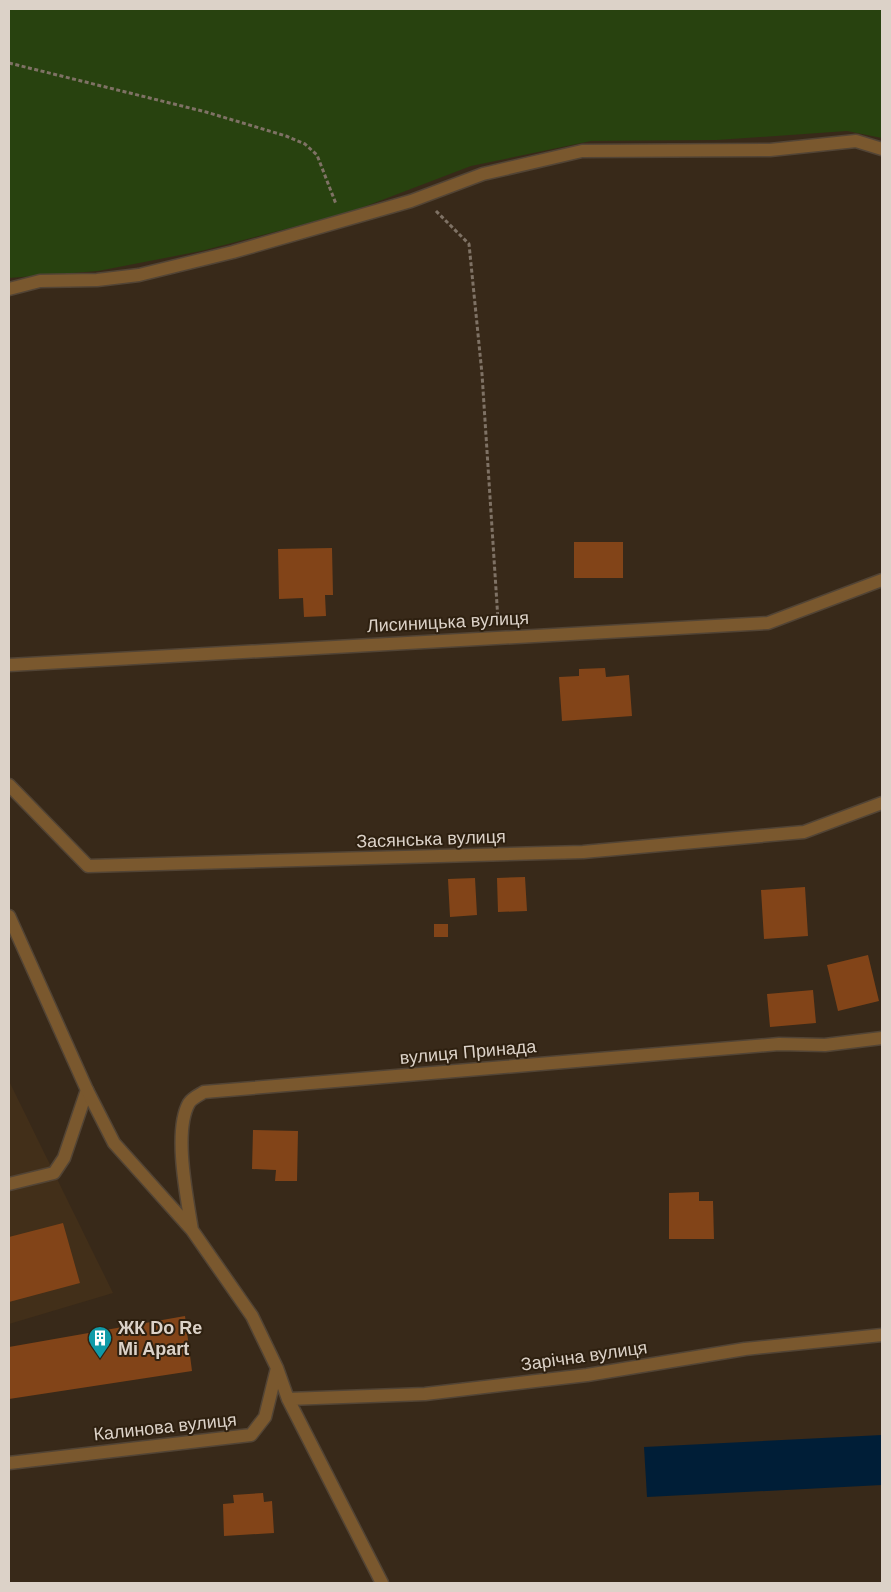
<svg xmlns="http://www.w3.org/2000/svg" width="891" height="1592" font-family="Arial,sans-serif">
<rect width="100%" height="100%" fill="#382919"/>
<path fill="#422f19" d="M9 1081 113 1293 9 1324Z"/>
<path fill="#28420f" d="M9 9H882V138L847 131 717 140 591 141 471 166 348 213 201 251 98 271 9 278Z"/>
<path fill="#001e37" d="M882 1435V1485L647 1497 644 1447Z"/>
<path fill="#824418" d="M574 542H623V578H574Z
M332 548 333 595H325L326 616 304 617 303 598 279 599 278 549Z
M605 668 606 677 629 675 632 716 562 721 559 677 579 676V669Z
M525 877 527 911 498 912 497 878Z
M475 878 477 915 450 917 448 879Z
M805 887 808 936 764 939 761 890Z
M434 924H448V937H434Z
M868 955 879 1001 838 1011 827 965Z
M813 990 816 1023 770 1027 767 994Z
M253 1130 298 1131 297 1181H275L276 1170 252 1169Z
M699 1192V1201H713L714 1239H669V1193Z
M63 1223 80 1283 9 1302V1237Z
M185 1316 192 1371 9 1399V1347Z
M263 1493 264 1502 272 1501 274 1533 224 1536 223 1504 234 1503 233 1495Z"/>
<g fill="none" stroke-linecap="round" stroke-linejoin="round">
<g stroke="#524435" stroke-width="15">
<path id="lane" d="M9 289 40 281 97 280 139 275 233 252 411 201 483 174 582 151 770 150 856 141 882 149
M9 1184 54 1173 64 1158 87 1090"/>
</g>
<g stroke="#524435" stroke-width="15">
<path id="street" d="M9 665 768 623 882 580
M9 785 88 866 583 852 804 832 882 803
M9 916 87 1090 114 1143 192 1230 252 1316 277 1368 288 1399 382 1583
M192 1230C187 1198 173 1131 189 1103 192 1098 199 1095 204 1092L779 1044 825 1045 882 1038
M288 1399 425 1394 587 1375 745 1349 882 1335
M9 1463 251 1435 265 1417 277 1368"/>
</g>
<path stroke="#7f7265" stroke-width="3" stroke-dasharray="4 2.5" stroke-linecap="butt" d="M9 63 206 112 286 136 305 144 317 155 336 204
M436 211 469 244 482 374 498 620"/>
<use href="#lane" stroke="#7a582e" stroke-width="12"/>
<use href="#street" stroke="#7a582e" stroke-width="12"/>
</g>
<defs>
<g id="building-pin" transform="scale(1.25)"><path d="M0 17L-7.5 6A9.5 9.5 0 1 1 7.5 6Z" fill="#0f9aa8" stroke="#2e2010"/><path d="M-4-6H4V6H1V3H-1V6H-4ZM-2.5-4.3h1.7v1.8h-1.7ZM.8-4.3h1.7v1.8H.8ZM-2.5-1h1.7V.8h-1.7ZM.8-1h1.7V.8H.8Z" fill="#fff"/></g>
</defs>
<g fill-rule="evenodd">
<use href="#building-pin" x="100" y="1338"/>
</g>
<g text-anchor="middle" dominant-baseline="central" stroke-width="4" stroke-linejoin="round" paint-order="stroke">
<g font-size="18" fill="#dcd2c8" stroke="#2e2010">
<text transform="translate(448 622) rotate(-3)">Лисиницька вулиця</text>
<text transform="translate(431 839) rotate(-2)">Засянська вулиця</text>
<text transform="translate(468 1052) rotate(-5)">вулиця Принада</text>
<text transform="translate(584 1356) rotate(-8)">Зарічна вулиця</text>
<text transform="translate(165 1427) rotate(-6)">Калинова вулиця</text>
</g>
<g font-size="18" font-weight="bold" fill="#dcd2c8" stroke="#2e2010" text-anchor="start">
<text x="118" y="1328">ЖК Do Re<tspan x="118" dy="21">Mi Apart</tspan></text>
</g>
</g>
<rect width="891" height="1592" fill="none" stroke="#dcd2c8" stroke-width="20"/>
</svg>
